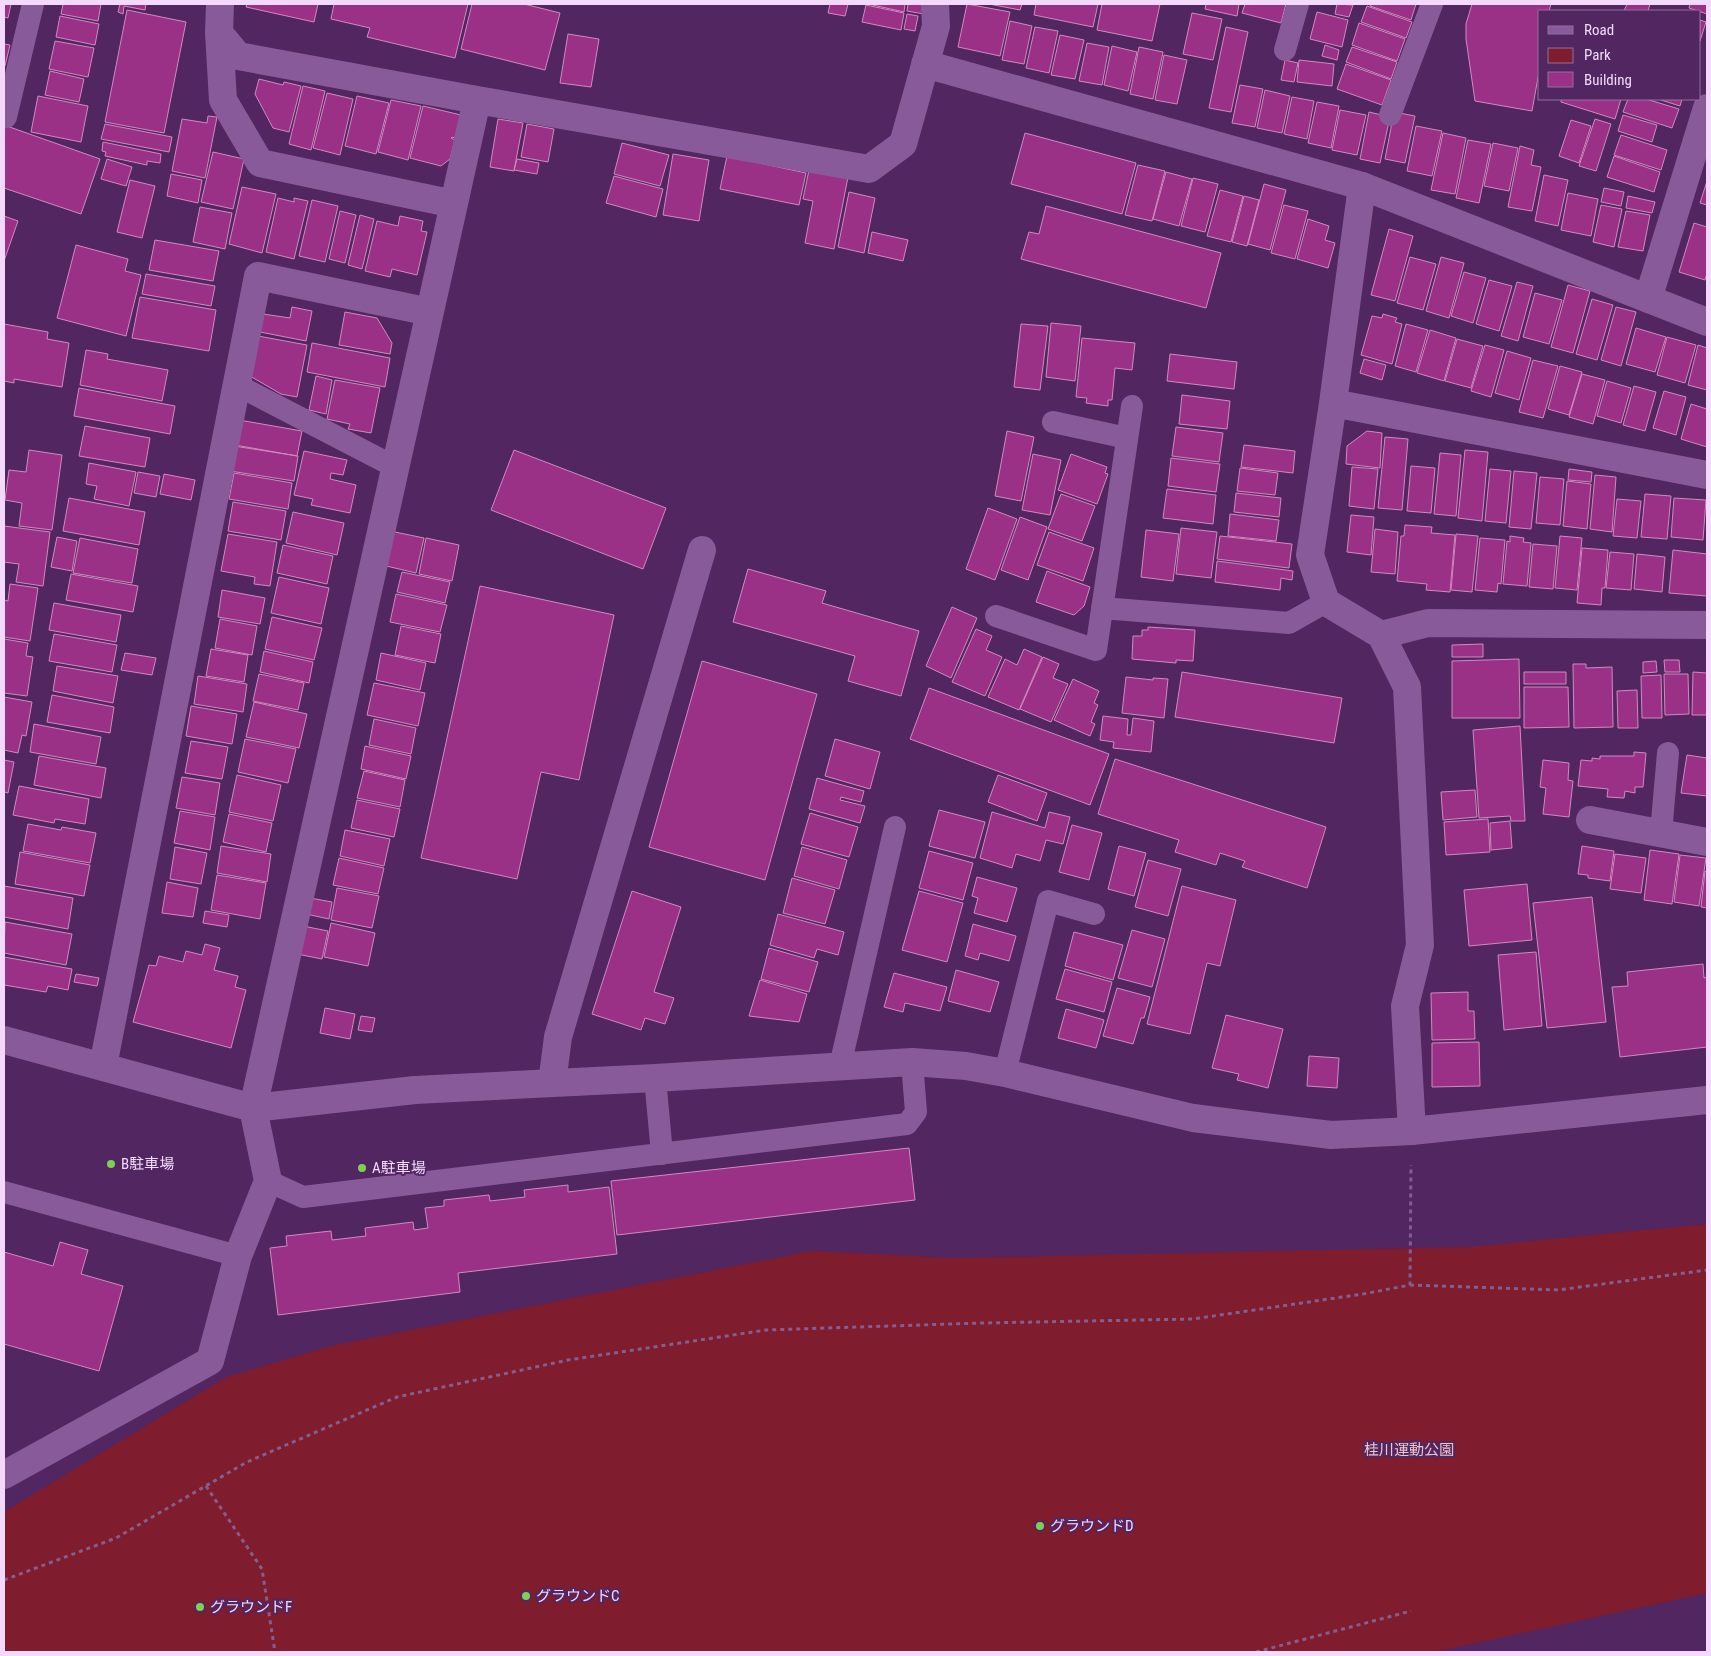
<svg xmlns="http://www.w3.org/2000/svg" width="1711" height="1656" font-family="'Roboto Condensed','Noto Sans JP',sans-serif">
<rect width="100%" height="100%" fill="#522661"/>
<path fill="#7f1c2d" d="M1707 1224V1593L1435 1652H4V1512L226 1377 335 1345 811 1251 953 1258 1468 1247Z"/>
<path fill="#9a3186" stroke="#d08abf" d="M4 4H11L8 18 4 17Z
M63 4H101L98 21 61 14Z
M120 4H146L145 10 124 6 123 14 118 12Z
M247 4H318L314 22 246 7Z
M334 4H468L455 58 367 37 370 28 331 19Z
M472 4H524L560 13 545 70 461 49Z
M830 4H848L845 16 828 13Z
M868 4H905L904 12Z
M908 4H927L924 14 907 11Z
M967 4 1010 12 1000 56 958 47Z
M989 4H1022L1020 10Z
M1036 4H1098L1093 27 1034 15Z
M1102 4H1160L1152 41 1097 30Z
M1206 4H1239L1237 16 1205 9Z
M1245 4H1286L1281 23 1242 13Z
M1337 4 1353 5 1349 17 1335 14Z
M1371 4H1416L1411 20 1370 6Z
M1472 4H1551L1549 11H1540V66L1532 111 1475 101 1466 39V24Z
M1627 4H1650L1648 11H1624Z
M1690 4H1707V14L1689 8Z
M866 5 904 13 901 30 862 22Z
M1367 6 1412 22 1406 38 1361 22Z
M127 10 186 22 164 133 105 122Z
M1317 12 1348 20 1342 47 1310 39Z
M1192 13 1222 19 1213 60 1183 54Z
M907 14 918 16 915 31 904 29Z
M60 16 99 24 95 45 56 37Z
M1700 20 1706 22 1700 41Z
M1010 21 1032 26 1024 64 1002 60Z
M1359 23 1405 39 1397 61 1352 45Z
M1035 27 1058 31 1049 73 1026 68Z
M1226 27 1248 32 1231 112 1209 108Z
M568 34 599 39 591 87 560 83Z
M1060 35 1084 40 1075 79 1051 75Z
M55 41 94 48 88 77 49 69Z
M1087 43 1109 47 1102 85 1079 81Z
M4 44 10 45 5 66H4Z
M1325 45 1339 50 1337 60 1322 56Z
M1112 46 1137 52 1128 91 1104 85Z
M1139 47 1163 52 1153 99 1130 94Z
M1352 47 1397 62 1391 79 1346 62Z
M1164 55 1187 60 1177 104 1155 100Z
M1285 60 1298 63 1294 82 1281 80Z
M1299 60 1334 64 1332 86 1297 82Z
M1346 64 1391 80 1382 105 1337 89Z
M50 71 84 79 79 102 45 95Z
M259 79 283 85 284 82 301 86 289 132 273 128 255 94Z
M1240 85 1263 89 1255 127 1232 123Z
M303 86 325 91 311 150 289 144Z
M1265 90 1290 96 1282 133 1257 128Z
M327 93 353 99 340 155 313 148Z
M38 96 88 106 81 142 31 132Z
M357 96 389 103 376 154 345 146Z
M1292 97 1314 101 1307 139 1284 134Z
M1561 99H1621L1615 119 1561 102Z
M1628 99H1646L1679 109 1672 128 1623 112Z
M1658 99H1682L1680 106Z
M391 100 421 106 408 160 378 152Z
M1317 102 1339 106 1331 148 1308 143Z
M423 106 461 115 455 138 452 137 451 138 455 140 450 159 441 166 410 158Z
M1340 110 1366 115 1357 155 1332 150Z
M1369 112 1390 117 1380 163 1360 159Z
M1394 112 1415 116 1405 163 1385 159Z
M1623 115 1657 125 1652 142 1618 131Z
M208 116 217 117 205 178 172 171 182 119 207 123Z
M498 119 523 123 514 171 490 167Z
M1595 119 1611 124 1596 171 1579 166Z
M1571 120 1591 126 1579 163 1559 156Z
M105 124 172 137 169 152 101 139Z
M527 124 554 129 548 162 521 157Z
M4 125 100 159 81 214 4 188Z
M1416 126 1442 131 1432 176 1407 171Z
M1025 133 1136 163 1122 214 1011 184Z
M1443 133 1466 138 1455 194 1431 190Z
M1621 135 1667 150 1661 170 1614 155Z
M1468 140 1491 144 1479 203 1456 198Z
M103 142 161 154 160 163 147 161V165L105 156 106 152 102 151Z
M622 143 669 155 660 186 614 174Z
M1493 143 1518 148 1509 191 1484 186Z
M1520 146 1534 150 1531 165 1541 167 1532 211 1508 207Z
M213 152 244 159 233 209 201 202Z
M673 154 709 160 699 221 663 215Z
M727 156 806 173 799 205 720 189Z
M1614 156 1660 172 1654 192 1607 177Z
M107 159 132 167 126 186 101 179Z
M517 159 539 163 537 174 514 170Z
M1138 165 1165 171 1152 221 1125 215Z
M809 170 848 177 834 249 805 243 813 201 803 199Z
M1166 172 1192 179 1179 226 1153 219Z
M171 174 202 180 198 203 167 196Z
M1544 175 1568 180 1558 226 1535 221Z
M614 176 663 189 656 217 606 203Z
M1193 178 1218 184 1205 232 1181 226Z
M130 180 155 186 142 238 117 232Z
M1707 181V205L1700 203Z
M1264 184 1286 190 1270 250 1248 244Z
M242 187 276 194 262 253 229 244Z
M1604 188 1624 192 1621 206 1601 202Z
M1220 190 1243 196 1231 242 1207 236Z
M849 192 875 198 864 253 838 247Z
M1568 193 1598 199 1591 236 1561 230Z
M1244 196 1259 200 1247 246 1232 242Z
M1628 196 1655 202 1652 213 1626 208Z
M278 198 294 202V198L308 201 294 259 266 252Z
M312 200 338 206 325 262 299 256Z
M1284 205 1308 211 1295 259 1271 253Z
M1601 205 1622 209 1614 247 1593 242Z
M1046 206 1221 253 1206 308 1021 259 1029 232 1039 234Z
M200 207 232 213 225 249 193 242Z
M340 211 356 215 345 263 329 259Z
M1626 211 1650 215 1643 251 1618 247Z
M360 215 374 219 362 269 348 265Z
M4 216 18 221 4 261Z
M400 216 423 221 421 231 427 232 417 275 392 269 390 277 365 271 377 221 398 226Z
M1308 219 1329 226 1325 240 1335 243 1328 268 1297 259Z
M1694 223 1707 227V273L1705 280 1679 272Z
M1389 229 1413 236 1395 301 1371 295Z
M872 232 908 240 903 261 868 253Z
M155 240 219 251 213 281 149 270Z
M76 245 128 259 125 271 141 275 126 336 57 318Z
M1410 257 1436 264 1423 310 1397 303Z
M1441 257 1464 263 1449 318 1426 311Z
M1464 272 1486 278 1473 323 1451 316Z
M146 274 215 286 211 306 142 294Z
M1489 280 1512 286 1499 331 1476 324Z
M1517 282 1533 286 1518 341 1501 336Z
M1568 285 1590 291 1573 353 1551 347Z
M1535 293 1562 300 1549 344 1523 337Z
M140 297 216 310 209 351 132 338Z
M1592 299 1613 305 1597 360 1576 354Z
M292 307 312 311 306 341 260 332 263 314 290 318Z
M1616 307 1636 312 1621 366 1601 360Z
M345 312 377 318 392 343 390 354 339 345Z
M1383 314 1397 318 1395 322 1402 324 1392 364 1361 355 1372 316 1382 318Z
M1051 323 1081 326 1075 381 1046 377Z
M4 324 48 332 47 339 69 343 62 387 14 379V383L4 381Z
M1021 324 1048 326 1040 390 1014 387Z
M1406 324 1428 330 1416 372 1395 366Z
M1636 328 1666 337 1655 372 1626 364Z
M1430 330 1456 338 1444 381 1417 373Z
M258 336 307 345 297 397 281 394 250 376Z
M1667 337 1696 345 1685 383 1657 375Z
M1082 338 1135 343 1132 370 1115 368 1112 400H1108V406L1086 403 1087 398 1076 397Z
M1457 339 1483 346 1471 388 1445 381Z
M312 343 390 358 385 387 307 372Z
M1485 345 1504 350 1491 397 1471 391Z
M1698 345 1707 348V390L1688 385Z
M86 350 108 354 107 359 168 370 162 401 80 385Z
M1507 351 1531 358 1519 400 1495 393Z
M1170 354 1237 362 1234 389 1167 381Z
M1364 359 1386 365 1382 380 1360 373Z
M1533 360 1558 366 1543 418 1519 412Z
M1560 366 1582 372 1569 415 1548 409Z
M1582 374 1605 380 1593 424 1569 417Z
M316 376 332 380 326 414 309 410Z
M335 380 380 388 371 433 348 429 350 424 327 419Z
M1607 381 1631 388 1621 423 1597 416Z
M1634 386 1656 392 1645 431 1623 425Z
M79 388 175 406 170 434 74 416Z
M1664 391 1686 397 1676 435 1653 428Z
M1182 395 1230 401 1227 429 1179 424Z
M1691 404 1707 409V447L1681 439Z
M239 420 302 431 297 456 235 445Z
M85 426 150 438 145 467 79 456Z
M1176 427 1223 433 1219 462 1172 456Z
M1007 431 1034 437 1021 501 995 496Z
M1367 431 1382 433 1380 468 1346 464 1347 446Z
M1385 437 1408 439 1402 510 1378 508Z
M1244 445 1295 451 1293 473 1241 467Z
M234 446 298 456 294 481 230 471Z
M29 450 62 455 52 530 19 526 22 503 5 500 9 470 26 472Z
M514 450 666 508 643 569 491 510Z
M1465 450 1488 452 1482 521 1458 518Z
M304 451 347 460 343 475 331 473 330 479 356 485 350 513 311 505 313 499 294 495Z
M1440 453 1461 455 1456 516 1434 514Z
M1033 454 1061 460 1050 515 1022 510Z
M1071 454 1107 467 1105 473 1108 474 1097 504 1058 490Z
M1171 458 1220 464 1216 492 1168 486Z
M89 463 136 472 129 506 94 499 97 486 86 484Z
M1411 466 1435 468 1431 513 1407 511Z
M1352 467 1378 469 1374 509 1349 506Z
M1240 468 1278 473 1275 495 1237 491Z
M1490 469 1511 471 1506 523 1485 521Z
M1569 469 1592 472 1591 482 1568 480Z
M1514 471 1537 473 1531 529 1509 527Z
M138 472 160 476 156 497 134 493Z
M234 473 292 483 288 509 229 499Z
M164 474 195 480 191 500 160 494Z
M1595 475 1616 477 1612 532 1590 529Z
M1540 477 1564 479 1560 525 1536 523Z
M1567 481 1591 484 1587 529 1563 526Z
M1167 489 1216 495 1213 524 1163 518Z
M1236 493 1281 498 1279 517 1234 512Z
M1061 494 1095 506 1082 541 1048 529Z
M1645 494 1671 496 1667 539 1641 537Z
M69 498 145 512 139 545 63 531Z
M1674 498 1706 500 1703 540 1671 537Z
M1617 499 1641 501 1637 538 1613 536Z
M233 502 286 511 281 540 228 531Z
M988 508 1017 519 995 580 966 569Z
M293 512 344 523 337 555 286 543Z
M1230 514 1279 520 1276 541 1228 536Z
M1351 515 1374 517 1371 555 1347 552Z
M1020 517 1047 527 1028 580 1001 570Z
M1405 525 1432 527 1431 533 1455 535 1450 592 1426 590 1427 584 1397 581 1401 536H1404Z
M4 526 50 532 43 586 16 582 19 564 4 562Z
M1181 528 1217 532 1211 578 1176 574Z
M1375 529 1398 532 1395 574 1371 572Z
M1146 530 1179 534 1173 581 1141 577Z
M390 531 424 538 416 573 382 565Z
M1049 532 1094 548 1083 581 1037 565Z
M228 534 277 542 270 586 254 584 255 577 221 571Z
M1456 534 1478 536 1472 592 1451 590Z
M1220 536 1292 544 1289 568 1217 559Z
M1510 536 1524 538 1523 542 1531 543 1527 586 1503 584 1507 541 1510 542Z
M1560 536 1582 538 1577 590 1555 588Z
M57 537 77 541 72 571 51 567Z
M80 538 138 549 132 583 73 573Z
M426 538 459 545 452 581 419 574Z
M1480 538 1505 540 1501 584 1498 583 1497 592 1475 590Z
M1533 544 1557 546 1553 589 1529 587Z
M283 545 333 556 327 584 277 573Z
M1582 548 1608 550 1605 588H1602L1601 605 1577 603Z
M1673 550 1707 554V596L1669 593Z
M1610 552 1634 554 1631 590 1606 588Z
M1637 554 1665 557 1662 592 1634 589Z
M1217 561 1293 571 1292 580 1281 578 1280 590 1215 582Z
M748 569 826 591 822 603 919 631 901 696 848 681 855 656 733 622Z
M1047 571 1090 587 1084 606 1074 615 1036 602Z
M402 572 450 582 445 603 397 592Z
M71 574 138 586 133 612 66 600Z
M279 577 329 588 321 624 271 613Z
M10 584 38 588 30 641 4 637V600L8 601Z
M480 586 614 615 579 780 541 772 517 879 421 858Z
M222 590 265 598 260 624 218 617Z
M396 594 447 605 440 632 390 622Z
M54 603 121 615 116 642 49 630Z
M952 607 977 618 951 678 926 666Z
M272 617 322 628 314 660 265 649Z
M220 619 257 626 252 655 215 648Z
M401 626 441 634 435 663 395 655Z
M1148 627 1195 630 1193 661 1176 660V663L1132 659 1133 636H1142V630H1148Z
M976 629 992 636 986 650 1002 657 985 696 952 682Z
M54 634 117 645 112 672 49 661Z
M4 639 28 643 26 656 33 657 27 696 4 693Z
M1483 644V657H1452V645Z
M211 649 248 655 244 682 206 676Z
M1024 649 1042 657 1019 710 988 697 1005 659 1017 665Z
M264 651 313 662 309 683 260 672Z
M125 653 156 658 152 675 121 670Z
M381 653 426 663 420 690 376 680Z
M1043 657 1059 664 1053 678 1068 684 1051 722 1020 709Z
M1519 659 1520 718H1452V661Z
M1664 660H1679L1680 672H1665Z
M702 661 817 694 765 880 649 847Z
M1656 661 1657 672 1643 673V662Z
M1573 664H1586V668L1612 667 1613 727 1574 728Z
M57 666 118 676 113 703 53 691Z
M1182 672 1342 698 1334 743 1175 717Z
M1524 672H1566V684H1524Z
M1693 672 1707 673V715H1692Z
M259 674 304 683 298 710 253 701Z
M1664 674H1688L1689 714 1665 715Z
M1661 675 1662 718H1642L1641 676Z
M198 676 247 684 243 712 194 704Z
M1126 677 1153 680V678L1168 679 1164 718 1122 713Z
M1073 679 1099 691 1094 703 1098 705 1091 722 1095 724 1090 736 1054 720Z
M374 683 425 693 418 726 367 715Z
M1524 687H1568L1569 727 1524 728Z
M929 688 1109 754 1090 805 910 739Z
M1637 690 1638 728H1618L1617 691Z
M52 695 114 707 110 733 47 722Z
M4 697 32 702 26 736 22 735 18 753 4 750Z
M254 702 307 714 299 748 246 737Z
M191 706 237 714 232 744 186 736Z
M1103 716 1128 719 1127 735H1131L1133 718 1154 721 1151 752 1113 748 1114 742 1100 740Z
M374 719 416 728 411 754 369 745Z
M34 724 101 737 96 764 30 752Z
M1520 726 1525 821H1511L1510 816 1479 818 1473 730Z
M245 739 296 749 288 783 238 772Z
M835 739 880 752 870 789 825 776Z
M191 741 228 747 222 779 185 773Z
M365 746 411 756 406 779 361 769Z
M1634 752 1646 753 1643 787H1635V793L1625 791 1624 798 1607 797 1608 789 1578 786 1581 760 1592 761V758L1600 759V756H1634Z
M1687 755 1707 758V796L1681 793Z
M39 756 106 768 101 798 34 785Z
M1115 759 1326 827 1307 888 1242 867 1245 861 1220 853 1216 865 1175 852 1179 840 1098 814Z
M4 760 14 762 8 793 4 792Z
M1543 760 1569 763 1568 780 1573 781 1569 817 1543 814 1546 788 1540 787Z
M364 771 405 780 400 807 357 798Z
M237 775 281 785 273 821 229 812Z
M998 775 1047 793 1037 821 988 802Z
M182 777 220 783 215 815 176 808Z
M817 778 864 791 861 802 841 797 840 800 865 806 860 823 809 809Z
M19 786 89 799 85 824 55 819 54 823 13 815Z
M1475 790 1477 817 1443 820 1441 792Z
M357 800 400 809 394 837 351 828Z
M939 810 985 822 975 858 929 846Z
M180 811 215 817 210 850 174 843Z
M992 812 1045 828 1049 812 1070 817 1063 844 1046 840 1040 861 1016 854 1012 868 980 858Z
M810 813 858 827 849 857 801 844Z
M229 814 272 823 266 852 223 842Z
M1488 819 1490 852 1446 855 1444 822Z
M1510 821 1512 848 1491 850 1490 823Z
M28 824 61 830 62 827 96 833 90 863 23 851Z
M1072 825 1102 833 1089 880 1059 872Z
M345 830 390 839 384 866 340 856Z
M221 846 271 854 267 882 217 873Z
M1119 846 1146 853 1134 896 1108 889Z
M1582 846 1614 851 1610 881 1588 878V875L1578 874Z
M175 847 207 853 201 884 170 879Z
M802 847 847 860 839 889 794 876Z
M1650 850 1679 854 1672 904 1644 900Z
M929 851 973 863 963 900 919 888Z
M20 852 90 865 84 896 15 884Z
M1615 854 1646 858 1641 893 1610 889Z
M1680 855 1706 858 1699 906 1674 902Z
M339 858 384 868 378 894 333 885Z
M1148 860 1181 869 1168 916 1135 907Z
M1705 871 1707 872V908L1701 907Z
M217 875 266 883 260 919 211 910Z
M977 877 1017 888 1007 922 974 913 978 898 972 896Z
M792 878 835 890 825 924 783 913Z
M167 882 198 888 193 917 162 913Z
M1527 884 1532 940 1469 946 1464 890Z
M4 886 73 898 68 929 4 917Z
M1182 886 1236 900 1220 966 1207 963 1190 1034 1147 1024Z
M337 888 379 896 372 928 331 920Z
M632 891 681 907 654 992 674 998 665 1024 645 1018 641 1030 592 1014Z
M919 891 963 903 947 962 902 950Z
M1592 897 1606 1022 1547 1028 1533 903Z
M310 898 332 902 329 919 306 914Z
M205 911 229 915 227 927 203 923Z
M778 914 844 932 838 955 817 949 814 958 770 945Z
M5 922 72 934 66 965 4 953Z
M331 923 375 933 368 966 324 957Z
M973 924 1016 936 1009 961 980 953 978 960 965 956Z
M303 926 328 931 322 959 297 954Z
M1132 930 1165 939 1152 987 1118 978Z
M1074 932 1123 945 1113 980 1065 966Z
M205 944 220 948 214 970 238 976 235 987 246 990 231 1048 133 1022 149 965 156 966 159 956 183 962 186 951 202 955Z
M769 948 818 962 809 992 761 979Z
M1536 952 1542 1026 1504 1030 1498 955Z
M4 957 72 969 68 990 48 986 46 992 4 985Z
M1703 964 1704 978 1707 977V1047L1620 1057 1612 987 1628 986 1627 972Z
M1065 969 1112 982 1104 1012 1056 999Z
M956 970 999 982 990 1012 948 1001Z
M894 973 947 987 940 1011 905 1003 903 1012 884 1007Z
M76 974 99 978 97 986 74 982Z
M760 980 807 994 799 1022 749 1016Z
M1117 988 1150 997 1144 1018H1141L1133 1044 1103 1036Z
M1468 992V1011H1474L1475 1039 1432 1040 1431 993Z
M325 1008 355 1014 350 1039 320 1033Z
M1066 1009 1104 1020 1096 1048 1058 1038Z
M1226 1015 1283 1029 1268 1088 1237 1080 1239 1074 1212 1068Z
M361 1016 375 1018 372 1032 358 1030Z
M1479 1042 1480 1086 1432 1087V1043Z
M1309 1056 1339 1058 1337 1088 1307 1086Z
M909 1148 915 1200 617 1235 611 1181Z
M568 1185V1192L609 1187 617 1254 458 1273 460 1292 278 1315 270 1248 287 1246 286 1236 331 1231 332 1240 366 1236 365 1228 413 1222 414 1230 428 1228 425 1208 444 1206V1200L489 1195 490 1201 525 1197 524 1190Z
M60 1242 88 1250 81 1274 123 1286 99 1371 4 1344V1252L53 1266Z"/>
<g fill="none" stroke-linecap="round" stroke-linejoin="round">
<path stroke="#845e92" stroke-width="3" stroke-dasharray="4 4" stroke-linecap="butt" d="M1410 1285 1558 1290 1707 1270
M206 1486 262 1569 275 1652
M4 1580 116 1538 247 1462 397 1397 568 1360 766 1330 982 1323 1193 1319 1363 1294 1410 1285 1411 1165
M1256 1652 1411 1611"/>
<path stroke="#885a9a" stroke-width="22" d="M1285 50 1298 4
M1390 115 1432 4
M4 116 6 117 33 4
M237 385 395 467
M1053 422 1127 438
M1102 608 1289 623 1326 602
M996 616 1096 650 1132 406
M1661 833 1668 753
M840 1066 895 827
M1005 1073 1048 901 1094 914
M655 1078 662 1154
M268 1181 303 1197 907 1124 916 1112 912 1062
M4 1192 238 1256"/>
<path stroke="#885a9a" stroke-width="28" d="M220 4 219 33 238 56 477 100 869 169 903 144 936 26 935 4
M219 33 223 100 260 163 454 204
M925 64 1362 186 1707 322
M1362 186 1333 403 1310 555 1326 602 1381 635 1407 687 1420 945 1405 1006 1412 1131
M1648 299 1707 108
M1333 403 1707 475
M1381 635 1428 623 1707 625
M1590 820 1707 842
M103 1066 258 276 430 312
M552 1083 558 1037 702 550
M4 1475 210 1361 238 1256 268 1181 253 1108 477 100"/>
<path stroke="#885a9a" stroke-width="28" d="M4 1040 253 1108 415 1090 655 1078 912 1062 966 1066 1005 1073 1193 1118 1331 1135 1412 1131 1707 1100"/>
</g>
<g fill="#7ed053" stroke="#522661" stroke-width="2">
<circle cx="111" cy="1164" r="5"/>
<circle cx="362" cy="1168" r="5"/>
<circle cx="1040" cy="1526" r="5"/>
<circle cx="526" cy="1596" r="5"/>
<circle cx="200" cy="1607" r="5"/>
</g>
<g text-anchor="middle" dominant-baseline="central" stroke-width="4" stroke-linejoin="round" paint-order="stroke">
<g font-size="15" fill="#f3dafd" stroke="#522661" text-anchor="start">
<text x="121" y="1164">B駐車場</text>
<text x="372" y="1168">A駐車場</text>
<text x="1050" y="1526">グラウンドD</text>
<text x="536" y="1596">グラウンドC</text>
<text x="210" y="1607">グラウンドF</text>
</g>
<g font-size="15" fill="#e9c6c7" stroke="#522661">
<text x="1409" y="1450">桂川運動公園</text>
</g>
</g>
<rect width="1711" height="1656" fill="none" stroke="#f3dafd" stroke-width="10"/>
<rect x="1538" y="10" width="162" height="90" fill="#522661" stroke="#926e9f"/>
<rect x="1548" y="26" width="25" height="8" fill="#885a9a" stroke="#926e9f"/>
<text x="1584" y="35" font-size="15" fill="#f3dafd">Road</text>
<rect x="1548" y="48" width="25" height="15" fill="#7f1c2d" stroke="#926e9f"/>
<text x="1584" y="60" font-size="15" fill="#f3dafd">Park</text>
<rect x="1548" y="72" width="25" height="15" fill="#9a3186" stroke="#926e9f"/>
<text x="1584" y="85" font-size="15" fill="#f3dafd">Building</text>
</svg>
